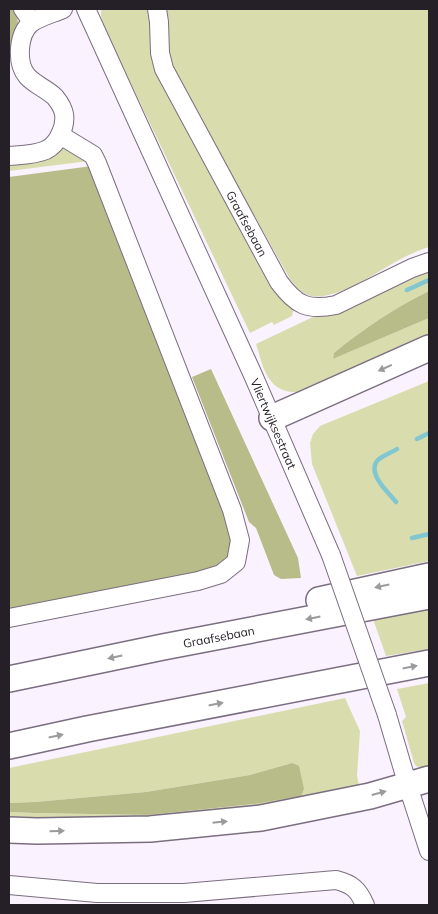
<svg xmlns="http://www.w3.org/2000/svg" width="438" height="914" font-family="Mulish,sans-serif">
<rect width="100%" height="100%" fill="#faf2ff"/>
<path fill="#d9ddae" d="M101 9H148L151 22 153 55 294 308 292 316 274 325 272 322 250 333 104 27 101 16Z
M166 9H429V247C423 249 417 251 411 254 384 266 340 301 311 296 301 294 296 286 290 279L176 77 168 51 169 20Z
M69 148 89 161 9 171V164L61 149Z
M429 269V291C395 308 364 328 334 353L333 359 429 318V334L298 392C294 392 289 392 286 391 265 385 262 362 256 344L315 316Z
M429 381V561L357 576 312 464 310 443 313 434 320 426Z
M429 609V649L386 656 373 619Z
M429 683V771L416 766 414 763 402 721 406 717 397 689Z
M345 698 360 731 357 776 360 789 259 808 149 819 9 820V812L34 813 148 815 254 804 292 763 250 775 146 792 35 802 9 803V768Z"/>
<path fill="#b8bc88" d="M9 9H15L19 27 13 51H9Z
M92 166 234 538 229 555 217 565 195 573 9 611V177Z
M429 291V318L333 359 334 353C364 328 395 308 429 291Z
M211 369 298 558 301 578 281 579 274 575 256 528 249 522 192 377Z
M292 763 299 766 304 789 301 796 254 804 148 815 34 813 9 812V803L35 802 146 792 250 775Z"/>
<g fill="none" stroke-linecap="round" stroke-linejoin="round">
<path stroke="#82c6d0" stroke-width="4.5" d="M407 290 429 280
M417 439 429 433
M396 502C389 493 367 474 377 461 381 456 391 453 397 449
M412 538 429 534"/>
<g stroke="#7a6e80" stroke-width="20">
<g id="minor">
<path d="M23 9 32 22"/>
<path id="s1" d="M86 9 253 375 331 555"/>
<path id="s2" d="M157 9 159 22 160 53 164 69 279 282C296 305 307 311 336 305L412 268 429 262"/>
<path d="M9 156C21 155 35 155 46 150 58 144 66 127 64 114 63 108 59 102 55 97 47 89 35 85 27 76 16 63 18 34 31 23 39 17 54 13 63 9"/>
<path d="M9 618 198 581 221 574 236 562 240 540 232 510 97 163 93 155 60 135"/>
<path d="M387 715 408 786 429 851"/>
<path d="M9 885 97 893H184L336 880C352 884 358 889 365 905"/>
</g>
</g>
<g stroke="#7a6e80" stroke-width="28">
<g id="highway">
<path d="M272 418 429 348"/>
<path d="M319 600 429 576"/>
<path id="s3" d="M9 679 163 647 429 596"/>
<path d="M9 746 87 729 429 663"/>
<path d="M9 830 37 831 150 829 261 818 370 796 429 779"/>
</g>
</g>
<use href="#minor" stroke="#fff" stroke-width="18"/>
<use href="#highway" stroke="#fff" stroke-width="25"/>
<g stroke="#7a6e80" stroke-width="20" stroke-linecap="butt">
<path id="minor-bridge" d="M331 555 387 715"/>
</g>
<use href="#minor-bridge" stroke="#fff" stroke-width="18"/>
</g>
<defs><path id="oneway-solid" d="M-6-.8H1V-3.2L6.5 0L1 3.2V.8H-6Z" transform="scale(1.25)"/></defs>
<g fill="#9d9a9e">
<use href="#oneway-solid" transform="translate(385 368) rotate(156)"/>
<use href="#oneway-solid" transform="translate(382 586) rotate(168)"/>
<use href="#oneway-solid" transform="translate(313 618) rotate(169)"/>
<use href="#oneway-solid" transform="translate(115 657) rotate(168)"/>
<use href="#oneway-solid" transform="translate(410 667) rotate(-11)"/>
<use href="#oneway-solid" transform="translate(216 704) rotate(-11)"/>
<use href="#oneway-solid" transform="translate(56 736) rotate(-12)"/>
<use href="#oneway-solid" transform="translate(379 793) rotate(-15)"/>
<use href="#oneway-solid" transform="translate(220 822) rotate(-6)"/>
<use href="#oneway-solid" transform="translate(57 831) rotate(-1)"/>
</g>
<g text-anchor="middle" dominant-baseline="central" stroke-width="4" stroke-linejoin="round" paint-order="stroke">
<g font-size="12" fill="#251f27" stroke="#faf2ff">
<text stroke="none"><textPath href="#s2" startOffset="236">Graafsebaan</textPath></text>
<text stroke="none"><textPath href="#s1" startOffset="455">Vliertwijksestraat</textPath></text>
<text stroke="none"><textPath href="#s3" startOffset="214">Graafsebaan</textPath></text>
</g>
</g>
<rect width="438" height="914" fill="none" stroke="#251f27" stroke-width="20"/>
</svg>
